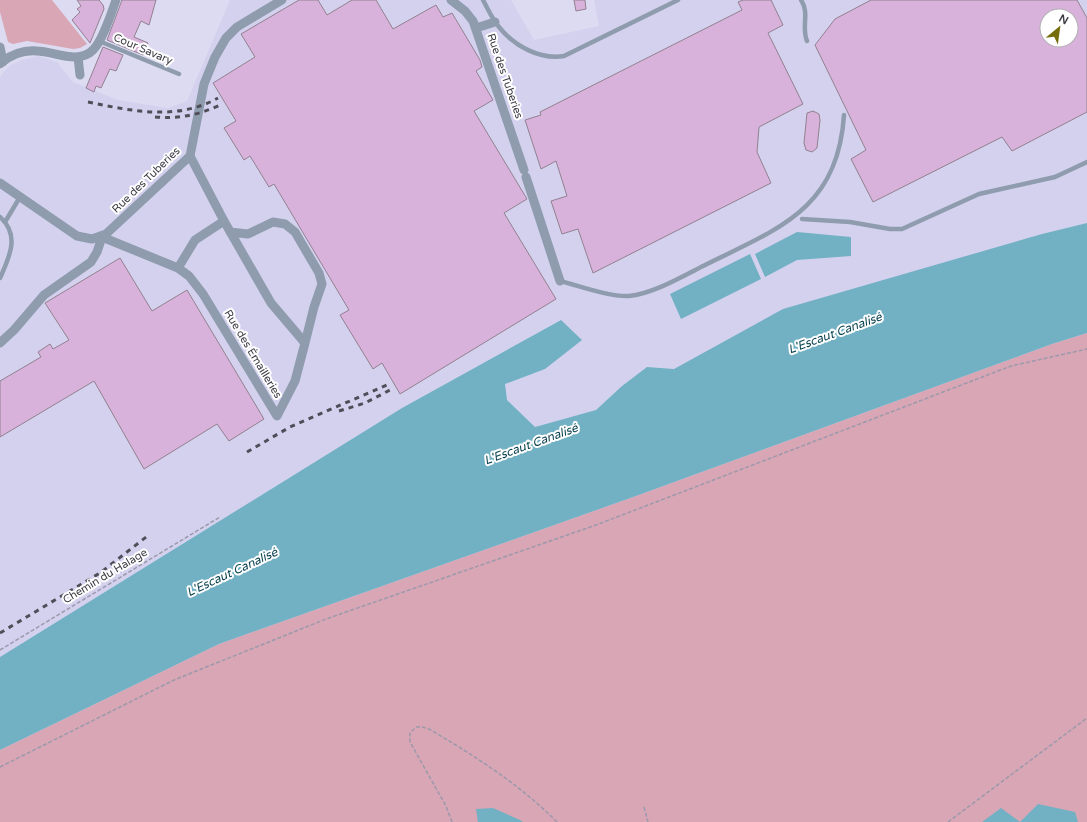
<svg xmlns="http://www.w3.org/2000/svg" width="1087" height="822" font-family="'Varela Round',sans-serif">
<rect width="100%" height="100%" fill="#dddbf2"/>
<path fill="#d4d1ef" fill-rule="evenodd" d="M230 0H511L534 40 599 26 594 0H1087V223L1042 234 695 358 674 369 647 367 622 386 596 410 535 427 507 400 505 384 545 369 560 320 402 408 0 657V77L9 66 21 60 38 56 57 62 73 82 118 100 168 108 187 101ZM1047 16H1071V40H1047Z"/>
<path fill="#d8a6b4" d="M0 0H52L87 44 80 48 73 49 27 41 13 44 8 42 0 12Z
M1087 333V822H0V750L219 644 636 496 1052 344Z"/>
<path fill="#72b0c3" d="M1087 223V333L1052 344 636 496 219 644 0 750V657L402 408 561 320 582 340 545 369 505 384 507 400 535 427 596 410 622 386 647 367 674 369 783 309 1042 234Z
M797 232 851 237V256L797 260 765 277 755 254Z
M750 254 761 279 681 319 670 294Z
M1038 804 1075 812 1078 822H982L1001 808 1020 822Z
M493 808 520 820 523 822H478L476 809Z"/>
<path fill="#d8b2da" stroke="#918191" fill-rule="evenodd" d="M77 0H99L103 5 104 9 90 43 72 20 80 12 77 9 81 6Z
M122 0H156L149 25 141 21 134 37 148 43 143 55 107 40Z
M299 0H318L327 15 352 0H376L393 29 436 5 443 17 452 13 480 60 482 67 476 71 493 100 474 111 527 199 504 213 556 299 400 394 382 363 373 369 340 315 349 310 274 184 269 187 250 156 244 160 224 128 236 121 213 83 255 57 241 34Z
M574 0H585L586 9 576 11Z
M743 0H771L783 25 768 33 803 104 759 127 757 152 771 183 593 273 578 229 562 234 551 201 567 196 556 161 541 169 525 120 541 115 540 112 742 10 738 2Z
M871 0H1077L1087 18V112L1012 151 1002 137 873 202 851 159 866 150 815 45 835 19ZM1047 16H1071V40H1047Z
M103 47 123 55 116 71 110 69 101 88 96 86 94 92 86 88Z
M813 111 819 114 820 120 817 148 812 152 806 150 804 143 807 113Z
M120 258 152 311 187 290 264 419 229 441 217 424 144 469 94 381 0 437V381L41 357 38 352 50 344 53 349 69 340 45 303Z"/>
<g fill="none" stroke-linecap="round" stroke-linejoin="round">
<path stroke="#9b99ab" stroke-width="1.5" stroke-dasharray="4 2" stroke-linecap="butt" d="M0 650 220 517
M0 767 174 680 326 619 596 525 1011 366 1087 349
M644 807 648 822
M452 822 446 806 410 742V733L416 727H422L429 729C475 756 519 784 557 822
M948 822 1087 718"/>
<path stroke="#8e9cae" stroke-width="4.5" d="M483 0C488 9 492 19 499 27 514 46 540 60 564 56L678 0
M801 0C810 13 801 27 807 41
M99 41 179 74
M0 217C20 235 10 256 0 278
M802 219 850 222 890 229H902L979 194 1055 177 1087 162
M5 222 20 197
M560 281C580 286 609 297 629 296 653 294 685 275 707 264 780 228 838 208 844 115"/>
<path stroke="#8e9cae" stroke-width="9" d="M451 0 465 11 473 21 524 170
M476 28 495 22
M0 47 3 62
M78 57 80 75
M0 64C10 55 23 50 37 51 54 51 78 65 93 50 103 40 111 14 116 0
M526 177 560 281
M0 183 77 236 92 239 106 234 190 156 204 84 215 57 226 38 237 27 282 0
M230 232 248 234 273 222 285 224 295 232 319 273 322 284 314 307 305 343
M102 237 178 268 189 276 203 294 277 416 295 381 305 343 271 303 224 221 190 156
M178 268 195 240 224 221
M0 343 14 330 44 295 91 262 97 252 102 237"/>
<path stroke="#4f4e58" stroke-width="3" stroke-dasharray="5 5" stroke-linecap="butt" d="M88 102C132 111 177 121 218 98
M155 117C178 119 199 115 220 105
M339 411 365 403 392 389
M247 452 290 427 389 384
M0 633 100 573 150 534"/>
</g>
<g text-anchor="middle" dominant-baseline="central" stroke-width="4" stroke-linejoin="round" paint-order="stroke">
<g font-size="11" fill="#3d3c45" stroke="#fff">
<text transform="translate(143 49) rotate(23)">Cour Savary</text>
<text transform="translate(505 76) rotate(71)">Rue des Tuberies</text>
<text transform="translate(146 180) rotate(-44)">Rue des Tuberies</text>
<text transform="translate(253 354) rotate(59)">Rue des Émailleries</text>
<text transform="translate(105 576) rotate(-31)">Chemin du Halage</text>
</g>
<g font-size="12" font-style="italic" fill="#053f4e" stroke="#fff">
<text transform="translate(835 333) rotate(-20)">L'Escaut Canalisé</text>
<text transform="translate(531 444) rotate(-20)">L'Escaut Canalisé</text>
<text transform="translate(232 572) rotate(-25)">L'Escaut Canalisé</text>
</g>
</g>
<g transform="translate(1059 28) rotate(29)"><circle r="19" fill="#ffffff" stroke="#b1b1b5"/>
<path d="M0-3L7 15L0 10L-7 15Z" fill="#756d0b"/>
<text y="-6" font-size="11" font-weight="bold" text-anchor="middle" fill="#3d3c45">N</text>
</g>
</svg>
